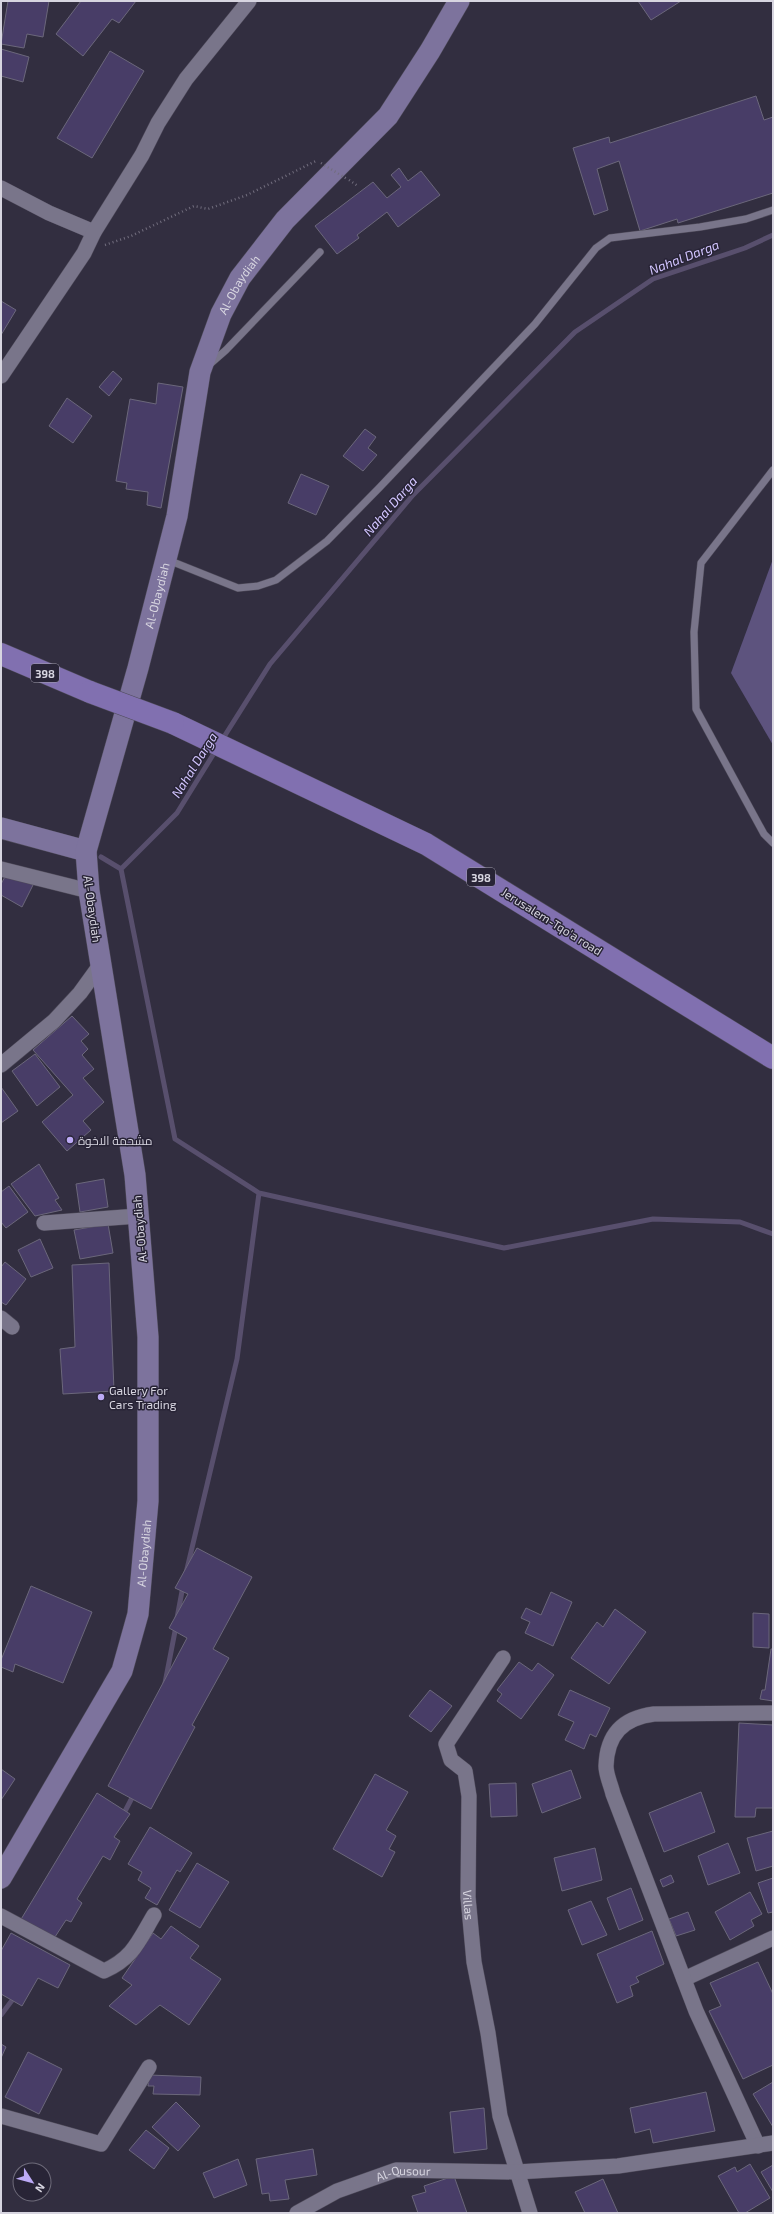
<svg xmlns="http://www.w3.org/2000/svg" width="774" height="2214" font-family="'Exo 2',Cairo,sans-serif">
<rect width="100%" height="100%" fill="#322e40"/>
<path fill="#5d537e" d="M773 559V745L731 673Z"/>
<g fill="none" stroke-linecap="round" stroke-linejoin="round">
<path stroke="#584f6d" stroke-width="5" d="M222 740 270 664 413 495 575 332 653 279 745 248 773 235
M101 857 121 869 177 813 216 750
M121 869 175 1139 259 1193 504 1248 653 1219 740 1222 773 1234
M186 1573 237 1359 259 1193
M177 1618 183 1586
M165 1683 176 1626
M122 1817 134 1794
M1 2015 16 1995"/>
</g>
<path fill="#483d67" stroke="#6b677b" d="M8 1H49L43 37 27 34 24 48 1 44Z
M81 1H136L119 23 112 19 83 56 56 34Z
M638 1H681L651 20Z
M1 49 29 57 23 82 1 76Z
M110 51 144 71 92 158 57 138Z
M756 96 764 120 773 117V193L678 223 677 219 640 231 619 161 597 169 608 210 594 215 573 148 609 137 610 143Z
M399 168 408 181 421 171 440 195 398 227 387 212 357 235 359 238 337 254 315 226 373 182 387 198 401 187 391 175Z
M1 301 16 310 1 335Z
M113 371 122 379 109 396 99 387Z
M158 383 183 387 161 508 147 505 148 492 126 489 127 483 116 481 130 399 156 404Z
M67 398 92 416 73 443 49 426Z
M365 429 376 437 368 448 377 455 363 471 343 456Z
M301 474 329 486 316 515 288 503Z
M7 873 33 885 22 907 1 895V884Z
M72 1016 89 1034 81 1041 88 1049 82 1055 94 1069 83 1078 104 1102 83 1121 91 1130 67 1151 42 1122 73 1095 33 1050Z
M35 1054 60 1087 37 1106 12 1071Z
M1 1087 18 1111 1 1123Z
M39 1164 59 1198 55 1200 62 1210 35 1216 11 1184Z
M104 1179 108 1207 80 1212 76 1184Z
M9 1186 28 1212 6 1228 1 1222V1192Z
M108 1224 113 1253 80 1259 74 1230Z
M40 1239 53 1268 31 1277 18 1250Z
M5 1262 26 1279 6 1305 1 1302V1267Z
M109 1263 114 1391 63 1394 60 1349 75 1347 72 1265Z
M197 1548 252 1577 213 1649 229 1658 192 1725 195 1727 151 1809 108 1786 187 1638 169 1628 188 1594 175 1588Z
M31 1586 92 1612 63 1683 15 1664 13 1672 1 1667V1660Z
M551 1592 572 1602 553 1646 525 1633 530 1622 521 1618 526 1608 541 1615Z
M615 1609 646 1632 609 1684 571 1658 597 1622 603 1627Z
M753 1613 769 1614V1648L753 1647Z
M771 1649H773V1701L760 1699 762 1690H765Z
M519 1662 532 1671 538 1663 554 1675 521 1719 497 1701 502 1694 497 1690Z
M430 1690 452 1706 431 1732 409 1716Z
M570 1690 610 1708 596 1737 590 1734 584 1749 565 1740 574 1722 558 1715Z
M739 1723 773 1725V1808H756L755 1817H735Z
M1 1769 15 1779 1 1800Z
M571 1770 581 1798 542 1813 532 1784Z
M375 1774 408 1792 386 1830 396 1836 389 1849 395 1852 382 1877 333 1849Z
M516 1783 517 1816 491 1817 489 1784Z
M701 1792 715 1832 664 1852 649 1813Z
M97 1793 130 1814 114 1837 120 1841 110 1860 103 1856 77 1899 82 1903 71 1922 66 1920 53 1940 20 1921Z
M150 1827 192 1853 180 1872 177 1870 157 1905 145 1898 151 1888 138 1880 142 1872 128 1864Z
M773 1831V1866L756 1871 747 1838Z
M728 1843 740 1873 708 1885 698 1856Z
M595 1848 602 1880 562 1891 554 1858Z
M197 1863 229 1882 200 1928 169 1910Z
M671 1875 674 1882 663 1887 660 1880Z
M773 1878V1912L768 1913 758 1883Z
M631 1888 643 1920 619 1930 607 1898Z
M750 1892 762 1914 751 1920 754 1926 730 1940 715 1912Z
M591 1901 607 1935 582 1945 568 1910Z
M688 1912 695 1930 676 1936 669 1919Z
M171 1926 199 1946 190 1958 221 1979 189 2025 160 2005 136 2025 109 2006 132 1985 122 1978 153 1933 161 1939Z
M652 1931 664 1964 636 1977 639 1982 630 1986 633 1996 617 2003 597 1954Z
M11 1933 70 1965 58 1988 38 1978 22 2006 1 1994V1951Z
M758 1962 773 1994V2065L743 2079 709 2011 721 2006 710 1983Z
M1 2044 6 2047 1 2058Z
M28 2052 62 2069 39 2114 5 2097Z
M149 2075 201 2077 200 2095 153 2094 154 2086H148Z
M773 2082V2127L753 2094Z
M706 2092 715 2131 653 2143 650 2129 635 2133 630 2108Z
M176 2102 200 2126 178 2151 152 2127Z
M484 2108 487 2149 454 2153 450 2112Z
M146 2130 169 2148 154 2169 129 2150Z
M313 2149 317 2175 285 2180 289 2199 270 2201 269 2193 262 2194 256 2159Z
M238 2159 247 2185 214 2198 203 2173Z
M750 2164 770 2198 745 2213H739L718 2176 735 2167 737 2172Z
M773 2165V2192L761 2172Z
M454 2176 467 2213H418L412 2196 426 2192 424 2186Z
M603 2179 618 2213H585L575 2192Z"/>
<g fill="none" stroke-linecap="round" stroke-linejoin="round">
<g stroke="#4f4b5a" stroke-width="8">
<path id="lane" d="M210 364 226 350 320 252
M773 470 701 563 694 632 696 709 764 834 773 843
M168 560 238 588 258 586 276 580 327 541 380 487 535 324 596 248 610 238 700 227 746 219 773 210"/>
</g>
<g stroke="#4f4b5a" stroke-width="16">
<g id="street">
<path d="M1 188 49 213 94 232"/>
<path d="M1 376 84 253 94 232 142 155 158 123 186 79 249 1"/>
<path d="M1 869 89 891"/>
<path d="M1 1065 54 1021 80 993 101 964"/>
<path d="M44 1223 138 1216"/>
<path d="M1 1318 12 1327"/>
<path id="s1" d="M503 1658 446 1744 451 1760 465 1771 469 1796 468 1897 474 1962 488 2033 500 2116 530 2213"/>
<path d="M1 1916 104 1971C133 1958 138 1942 154 1915"/>
<path d="M684 1979 773 1938"/>
<path d="M1 2116 101 2144 149 2067"/>
<path d="M758 2146 696 2011 613 1794C611 1785 606 1775 606 1766 607 1734 623 1718 654 1714L773 1713"/>
<path id="s2" d="M297 2213 337 2191 396 2170 517 2172 618 2166 773 2143"/>
</g>
</g>
<g stroke="#4f4b5a" stroke-width="22">
<g id="secondary">
<path d="M1 828 86 851"/>
<path id="s3" d="M1 1878 122 1671 138 1614 148 1501V1337L135 1175 89 891 86 851 138 668 177 516 200 372 221 314 240 278 285 220 388 116 430 51 459 1"/>
</g>
</g>
<g stroke="#4f4b5a" stroke-width="23">
<path id="primary" d="M1 654 90 692
M173 723 426 844 773 1058"/>
</g>
<path stroke="#726e7e" stroke-width="2.5" stroke-dasharray="1 3" stroke-linecap="butt" d="M349 180 358 186
M105 245 131 236 194 206 208 209 247 195 316 161"/>
<use href="#lane" stroke="#79758a" stroke-width="7"/>
<use href="#street" stroke="#79758a" stroke-width="15"/>
<use href="#secondary" stroke="#7d739d" stroke-width="21"/>
<use href="#primary" stroke="#8170b0" stroke-width="22"/>
<g stroke="#4f4b5a" stroke-width="23" stroke-linecap="butt">
<path id="primary-bridge" d="M90 692 173 723"/>
</g>
<path stroke="#726e7e" stroke-width="2.5" stroke-dasharray="1 3" stroke-linecap="butt" d="M321 163 347 179"/>
<use href="#primary-bridge" stroke="#8170b0" stroke-width="22"/>
</g>
<g fill="#bcaaf6" stroke="#282436" stroke-width="1.5">
<circle cx="70" cy="1140" r="4"/>
<circle cx="101" cy="1397" r="4"/>
</g>
<g text-anchor="middle" dominant-baseline="central" stroke-width="3" stroke-linejoin="round" paint-order="stroke">
<g fill="#282436" stroke="#a2a0ad" stroke-width="1">
<rect x="31" y="664" width="28" height="18" rx="3"/>
<rect x="467" y="868" width="28" height="18" rx="3"/>
</g>
<g font-size="11" font-weight="bold" fill="#d7d5e0">
<text x="45" y="673">398</text>
<text x="481" y="877">398</text>
</g>
<g font-size="12" fill="#d7d5e0" stroke="#282436">
<text stroke="none"><textPath href="#s3" startOffset="1656">Al-Obaydiah</textPath></text>
<text stroke="none"><textPath href="#s3" startOffset="1332">Al-Obaydiah</textPath></text>
<text transform="translate(93 909) rotate(82)">Al-Obaydiah</text>
<text transform="translate(552 921) rotate(32)">Jerusalem-Tqo'a road</text>
<text transform="translate(139 1229) rotate(-95)">Al-Obaydiah</text>
<text stroke="none"><textPath href="#s3" startOffset="360">Al-Obaydiah</textPath></text>
<text stroke="none"><textPath href="#s1" startOffset="272">Villas</textPath></text>
<text stroke="none"><textPath href="#s2" startOffset="115">Al-Qusour</textPath></text>
</g>
<g font-size="12" fill="#d7d5e0" stroke="#282436" text-anchor="start">
<text x="78" y="1140">مشحمة الاخوة</text>
<text x="109" y="1390">Gallery For<tspan x="109" dy="14">Cars Trading</tspan></text>
</g>
<g font-size="13" font-style="italic" fill="#d2c5ff" stroke="#282436">
<text transform="translate(684 257) rotate(-21)">Nahal Darga</text>
<text transform="translate(390 506) rotate(-49)">Nahal Darga</text>
<text transform="translate(194 765) rotate(-58)">Nahal Darga</text>
</g>
</g>
<rect width="774" height="2214" fill="none" stroke="#d7d5e0" stroke-width="4"/>
<g transform="translate(32 2182) rotate(126)"><circle r="19" fill="#282436" stroke="#6e6b7a"/>
<path d="M0-3L7 15L0 10L-7 15Z" fill="#bcaaf6"/>
<text y="-6" font-size="11" font-weight="bold" text-anchor="middle" fill="#d7d5e0">N</text>
</g>
</svg>
